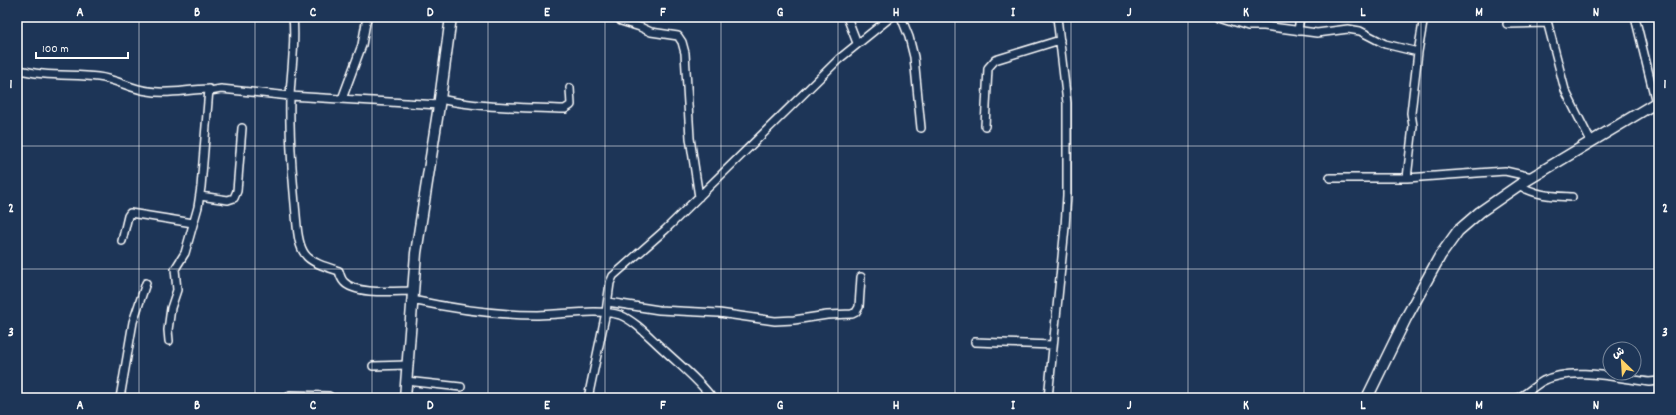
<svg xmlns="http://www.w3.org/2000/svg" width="1676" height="415" font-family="Dekko,'Playpen Sans Arabic',sans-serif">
<rect width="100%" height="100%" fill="#1d3557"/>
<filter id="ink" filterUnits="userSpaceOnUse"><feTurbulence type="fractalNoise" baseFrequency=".025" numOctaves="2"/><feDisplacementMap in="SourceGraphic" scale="8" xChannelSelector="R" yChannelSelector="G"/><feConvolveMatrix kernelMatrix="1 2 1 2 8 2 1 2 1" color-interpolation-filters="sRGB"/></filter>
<g filter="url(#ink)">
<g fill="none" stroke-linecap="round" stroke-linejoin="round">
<g stroke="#fff" stroke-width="10">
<path id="street" d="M293 17C296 44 291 70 290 97 289 140 293 183 297 226 300 259 308 261 339 271 340 275 341 279 344 282 356 295 395 291 412 291
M621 17V21L640 27 651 32 678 36 682 42 685 53 690 138 699 197
M847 17 857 43
M901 17 909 37 914 57 921 128
M1220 17 1248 26H1264L1317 33 1348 29 1360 31 1385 44 1418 52 1411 113 1413 126 1407 178 1505 171 1532 177
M1546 17 1565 90 1591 142
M1635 17 1656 103 1659 123
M1507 24 1547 23
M1298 31 1300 17
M1418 52 1424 17
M17 69C43 77 71 74 98 77 116 79 131 89 148 91 169 95 188 89 209 89L210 91 221 89 290 96 439 105
M342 99 362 45 367 17
M440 99C480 108 520 107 560 109H565L571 105 570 88
M985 126 988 68 995 60 1060 40
M1330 178H1407
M1519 185C1536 196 1553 196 1572 197
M200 196 228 200 234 198 237 191 242 128
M122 241 128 216 130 213 193 223
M412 300C454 309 495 315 538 315 561 315 599 308 620 315 637 322 651 339 665 351 681 366 699 380 712 398
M608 302 659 310 719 313 775 321 794 320 827 315 852 314 856 312 859 307 861 277
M169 341 168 330 171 308 177 290 175 269 185 253 198 207 201 187 209 89
M975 342 1053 345
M373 366 407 365
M406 381 461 387
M290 395 329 396 331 398
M120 398 133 322 146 283
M588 398 606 312 610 283 613 276 665 230 839 59 891 17
M1048 398 1065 227 1067 195V103L1057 17
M1518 398C1528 393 1534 386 1543 381 1572 366 1618 378 1649 382L1659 381"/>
</g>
<g stroke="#fff" stroke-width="13">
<path id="secondary" d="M405 398 416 253 440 99 451 17
M1367 398 1406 318 1440 256 1458 231 1480 212 1519 185 1659 101"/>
</g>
<use href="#street" stroke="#1d3557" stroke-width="7"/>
<use href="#secondary" stroke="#1d3557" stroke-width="10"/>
</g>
</g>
<path fill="none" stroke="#fff" stroke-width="1" stroke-opacity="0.55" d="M139 17V398M255 17V398M372 17V398M488 17V398M605 17V398M721 17V398M838 17V398M955 17V398M1071 17V398M1188 17V398M1304 17V398M1421 17V398M1537 17V398M17 146H1659M17 269H1659"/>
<rect width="1676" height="415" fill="none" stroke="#1d3557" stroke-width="44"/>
<g transform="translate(1622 361) rotate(335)"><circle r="19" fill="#1d3557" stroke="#77869a"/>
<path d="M0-3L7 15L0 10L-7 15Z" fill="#ffd166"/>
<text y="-6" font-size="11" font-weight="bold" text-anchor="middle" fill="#ffffff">ش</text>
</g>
<path d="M36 52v6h92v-6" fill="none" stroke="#ffffff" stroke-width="2"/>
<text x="42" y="52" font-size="12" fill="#ffffff" stroke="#1d3557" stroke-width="3" paint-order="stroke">100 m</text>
<rect x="22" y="22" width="1632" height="371" fill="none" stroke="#fff" stroke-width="1.5"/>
<g font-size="13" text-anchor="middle" font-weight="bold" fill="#fff">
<text x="80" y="16">A</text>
<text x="197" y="16">B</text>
<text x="313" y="16">C</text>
<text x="430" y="16">D</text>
<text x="547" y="16">E</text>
<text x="663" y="16">F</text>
<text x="780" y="16">G</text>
<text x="896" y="16">H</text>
<text x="1013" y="16">I</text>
<text x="1129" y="16">J</text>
<text x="1246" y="16">K</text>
<text x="1363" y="16">L</text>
<text x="1479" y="16">M</text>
<text x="1596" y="16">N</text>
<text x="11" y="88">1</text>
<text x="1665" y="88">1</text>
<text x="11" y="212">2</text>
<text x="1665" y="212">2</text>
<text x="11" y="336">3</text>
<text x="1665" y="336">3</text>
<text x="80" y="409">A</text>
<text x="197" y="409">B</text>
<text x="313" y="409">C</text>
<text x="430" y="409">D</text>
<text x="547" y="409">E</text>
<text x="663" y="409">F</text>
<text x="780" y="409">G</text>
<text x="896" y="409">H</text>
<text x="1013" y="409">I</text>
<text x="1129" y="409">J</text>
<text x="1246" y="409">K</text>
<text x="1363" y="409">L</text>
<text x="1479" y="409">M</text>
<text x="1596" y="409">N</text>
</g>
</svg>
